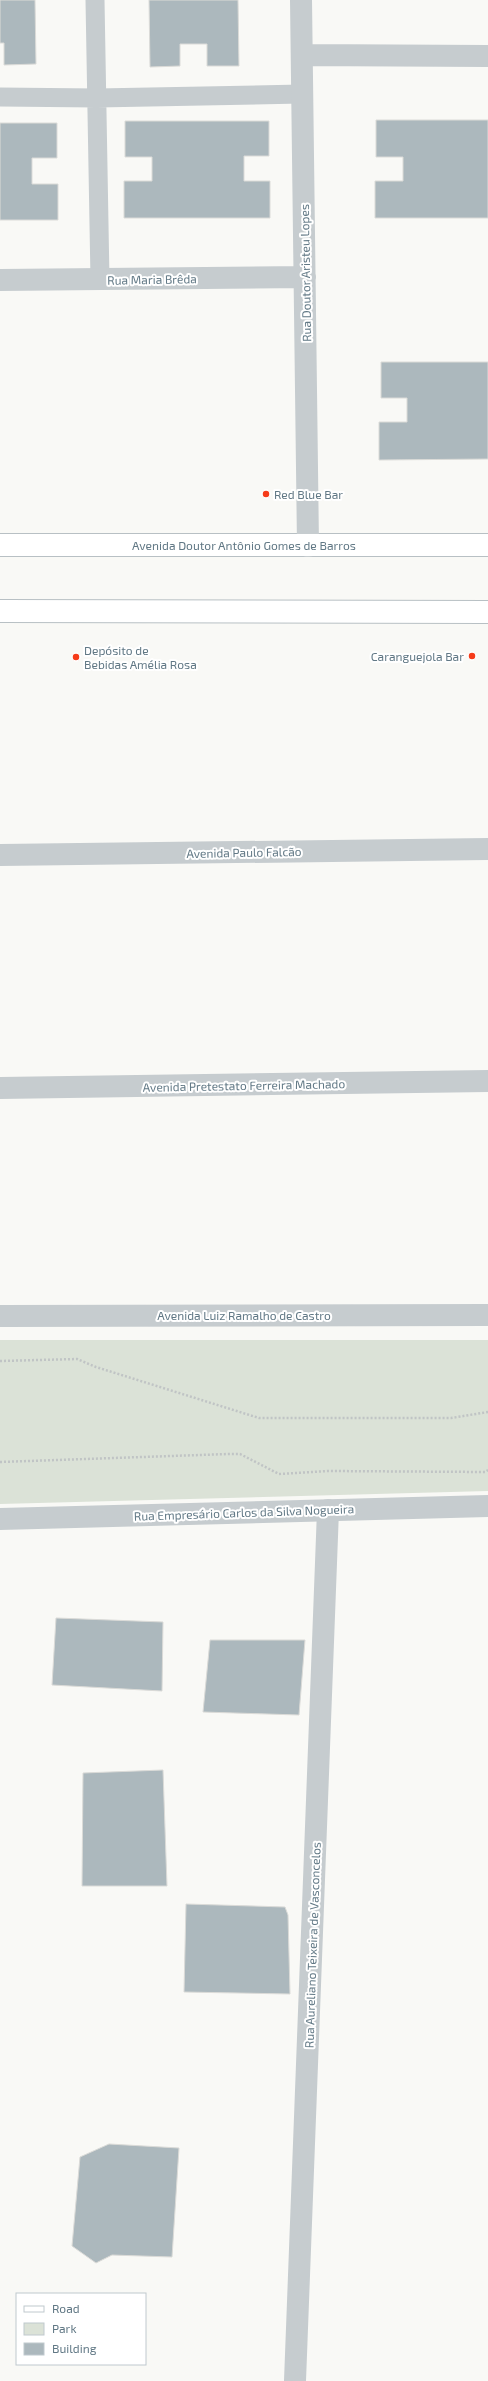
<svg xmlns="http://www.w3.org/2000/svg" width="488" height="2381" font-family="'Exo 2',sans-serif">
<rect width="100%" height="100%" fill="#f9f9f6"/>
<path fill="#dbe2d7" d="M0 1340H488V1491L0 1504Z"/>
<path fill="#acb8bd" stroke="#dbdbd8" d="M0 0H35L36 64 4 65V43H0Z
M149 0H238L239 66H207V44H180V66L150 67Z
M376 120H488V218H375V181H403V157H376Z
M125 121H269V156H244V181H270V218H124V181H152V157H125Z
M0 123H57V158H32V184H58V220H0Z
M381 362H488V459L379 460V422H407V398H381Z
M56 1618 163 1622 162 1691 52 1685Z
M210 1640H305L299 1715 203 1712Z
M163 1770 167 1886H82L83 1773Z
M186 1904 285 1907 288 1915 290 1994 184 1992Z
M109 2144 179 2148 172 2257 112 2255 96 2263 72 2246 80 2157Z"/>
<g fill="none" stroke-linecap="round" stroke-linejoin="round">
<g stroke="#b8c0c4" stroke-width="24">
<path id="secondary" d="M0 545H488
M0 611 488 612"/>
</g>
<path stroke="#c0c4c5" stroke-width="2.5" stroke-dasharray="2 2" stroke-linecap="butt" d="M0 1361 77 1359 96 1367 259 1418H451L488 1412
M0 1462 228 1454H240L279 1474 328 1471 485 1472 488 1470"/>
<path stroke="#c6cccf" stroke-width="19" d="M95 0 100 280
M0 97 97 98 302 94"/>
<path stroke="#c6cccf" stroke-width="22" d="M301 0 308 546
M302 55 488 56
M0 280 305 277
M0 855 488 849
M0 1088 488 1081
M0 1316 488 1315
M295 2381 328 1510"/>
<path stroke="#c6cccf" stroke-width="22" d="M0 1519 488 1506"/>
<use href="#secondary" stroke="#fff" stroke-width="22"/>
</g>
<g fill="#f63b19" stroke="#fff" stroke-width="1.5">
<circle cx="266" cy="494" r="4"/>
<circle cx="472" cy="656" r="4"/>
<circle cx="76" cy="657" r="4"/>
</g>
<g text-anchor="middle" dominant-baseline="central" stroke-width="4" stroke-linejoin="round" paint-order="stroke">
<g font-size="12" fill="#617885" stroke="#fff">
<text transform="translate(305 273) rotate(-91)">Rua Doutor Aristeu Lopes</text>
<text transform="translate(152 279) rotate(-1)">Rua Maria Brêda</text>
<text x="244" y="545">Avenida Doutor Antônio Gomes de Barros</text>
<text transform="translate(244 852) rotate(-1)">Avenida Paulo Falcão</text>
<text transform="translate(244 1085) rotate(-1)">Avenida Pretestato Ferreira Machado</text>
<text x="244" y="1315">Avenida Luiz Ramalho de Castro</text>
<text transform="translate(244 1512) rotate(-2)">Rua Empresário Carlos da Silva Nogueira</text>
<text transform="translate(312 1945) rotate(-88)">Rua Aureliano Teixeira de Vasconcelos</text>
</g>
<g font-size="12" fill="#617885" stroke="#fff" text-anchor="start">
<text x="274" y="494">Red Blue Bar</text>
<text x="84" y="650">Depósito de<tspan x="84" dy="14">Bebidas Amélia Rosa</tspan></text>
<text x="464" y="656" text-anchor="end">Caranguejola Bar</text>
</g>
</g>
<rect x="16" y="2293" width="130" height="72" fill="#ffffff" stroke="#c0c9ce"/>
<rect x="24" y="2306" width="20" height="6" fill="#ffffff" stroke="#c0c9ce"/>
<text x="52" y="2313" font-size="12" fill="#617885">Road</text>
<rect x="24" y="2323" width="20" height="12" fill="#dbe2d7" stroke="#c0c9ce"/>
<text x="52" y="2333" font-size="12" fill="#617885">Park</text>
<rect x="24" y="2343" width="20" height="12" fill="#acb8bd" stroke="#c0c9ce"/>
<text x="52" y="2353" font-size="12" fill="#617885">Building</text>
</svg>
